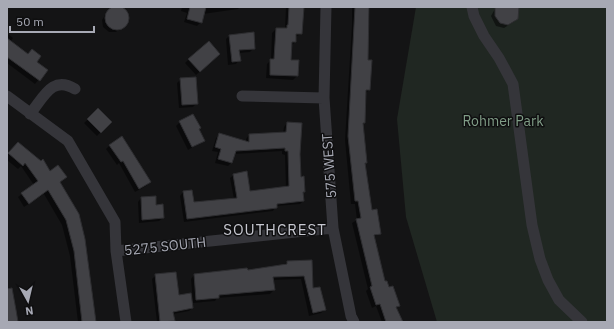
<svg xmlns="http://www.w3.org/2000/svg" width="614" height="329" font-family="'IBM Plex Sans',sans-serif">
<rect width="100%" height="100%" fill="#141415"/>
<path fill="#202722" d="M416 7H607V322H437L406 217 397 119Z"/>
<path fill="#0007" d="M116 7H120L128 13V20L116 32H109L103 27 102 20 109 9Z
M182 7H240L238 9 203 14 201 22 197 26 184 22 187 13 181 11Z
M286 7H303L301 34 295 37V42L292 45 290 61 297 76 293 80 266 78 267 64 271 60 272 33 276 29 285 28Z
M352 7H370L367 61 369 90 365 94 364 123 363 125 366 163 364 164 371 211 380 233 374 237 384 283 399 305 395 309 402 322H382L376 306 372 308 366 291 368 289 352 223 357 220 355 204H351L345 140 352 25Z
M496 7H517L519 11 515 21 504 28 496 26 491 16Z
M7 33 13 38 10 42 47 70 35 84 7 63Z
M229 36 254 48 250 52 239 53V60L236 64 228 65 226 39Z
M215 58 196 75 185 63 189 59Z
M181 79 197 103 193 107 179 108 177 83Z
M98 110 110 122 97 136 84 123Z
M180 122 198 130 204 140 188 150 176 126Z
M287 123 304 192 302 193 303 201 300 204 276 206 273 211 184 222 180 196 183 192 193 203 234 199 230 178 234 175 249 192 286 188 285 155 282 154V151L234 154 231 163 228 166 215 163 218 152 212 151 216 138 220 134 246 142V139L249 135 283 133 284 127Z
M110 145 150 182 146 186 135 192 119 163 117 165 106 149Z
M14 147 50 172 66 177 59 183 96 322H78L70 256 62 225 44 194 24 207 18 197 34 185 21 166 18 169 7 160V155Z
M141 198 155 206 163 218 159 221 139 223 138 202Z
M311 261 312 290 325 310 321 313 309 316 301 279 272 280 274 290 270 294 217 298 215 301 191 303 192 308 189 311 173 314 174 322H157L152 279 156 275 178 296 191 303H193L191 279 194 275 247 271 283 265 287 262Z"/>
<path fill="#414145" stroke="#2e2e31" d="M105 18a12 12 0 1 1 24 0a12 12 0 1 1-24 0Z
M190 7H206L202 23 187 19Z
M289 7H304L302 34H296V42H292L291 60H299L298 76 270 75V59H274L276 28H287V25H288Z
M355 7H369L368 60H372L370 90H366L365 123H363L367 163H365L372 210 377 209 381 234 374 235 385 281H387L389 287 393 286 400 306 396 307 403 322H386L380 304 376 305 370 287 372 286 356 219 361 218 358 201H355L348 136Z
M495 7H519L518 19 508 25 500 23 495 16Z
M254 32 255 49 239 50 241 61 232 62 229 35Z
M7 38 28 54 32 49 41 56 37 62 48 70 40 81 7 57Z
M209 41 220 54 200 72 188 59Z
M196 77 198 104 182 105 180 78Z
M98 108 112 122 101 133 87 119Z
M193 114 201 128 199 129 205 141 192 147 179 121Z
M287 122 302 123 300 154 301 177 304 176 305 192H303L304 201 277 204V208L187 219 183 191 192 190 194 202 237 198 233 174 247 171 250 191 289 186 288 151H285V148L236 151 232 163 218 159 221 149 215 147 219 133 249 142V134L286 132Z
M122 136 151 182 139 189 123 161 121 162 109 145Z
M18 142 41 161 43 159 50 171 58 165 67 177 60 182 79 214 85 239 96 322H82L74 251 66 220 48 190 29 204 21 193 38 181 25 163 23 166 8 153Z
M156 196V205L163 204 164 218 142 220 141 197Z
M312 260 313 288 320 287 326 310 313 313 304 276 273 277 275 290 219 295V298L196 300 194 274 247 268 248 270 287 264V261Z
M176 272 179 295 191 293 193 308 173 312 175 321 160 322 155 274Z
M12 288 16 310 18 322H7V289Z"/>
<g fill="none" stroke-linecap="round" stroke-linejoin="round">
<path stroke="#35353a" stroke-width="11" d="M326 7 324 98 333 228 351 316 354 322
M472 7 474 16 484 36 499 58 513 84 532 225 540 259 548 280 559 300 582 322
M7 96 68 141 115 222 116 251 126 322
M242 96 324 98
M30 114C44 97 52 75 75 89
M116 251 333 228"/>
</g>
<g text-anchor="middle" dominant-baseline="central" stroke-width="3" stroke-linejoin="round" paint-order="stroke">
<g font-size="14" fill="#809d87" stroke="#0f0f10">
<text x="503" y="121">Rohmer Park</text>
</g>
<g font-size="14" fill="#a7a9b4" stroke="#0f0f10">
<text transform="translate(329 166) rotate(-94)">575 WEST</text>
<text transform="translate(165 246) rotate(-6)">5275 SOUTH</text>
</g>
<g font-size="15" letter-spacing="1" fill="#c7c8d0" stroke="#0f0f10">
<text x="275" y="229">SOUTHCREST</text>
</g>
</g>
<rect width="614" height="329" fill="none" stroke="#a7a9b4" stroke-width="16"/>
<g transform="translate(28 301) rotate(172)" stroke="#0f0f10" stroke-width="3" paint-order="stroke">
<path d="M0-3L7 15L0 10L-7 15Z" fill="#a7a9b4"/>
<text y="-6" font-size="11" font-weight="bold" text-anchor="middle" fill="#a7a9b4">N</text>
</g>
<path d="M10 26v6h84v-6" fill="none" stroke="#a7a9b4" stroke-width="2"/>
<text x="16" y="26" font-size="12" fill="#a7a9b4" stroke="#0f0f10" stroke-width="3" paint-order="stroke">50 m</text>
</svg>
